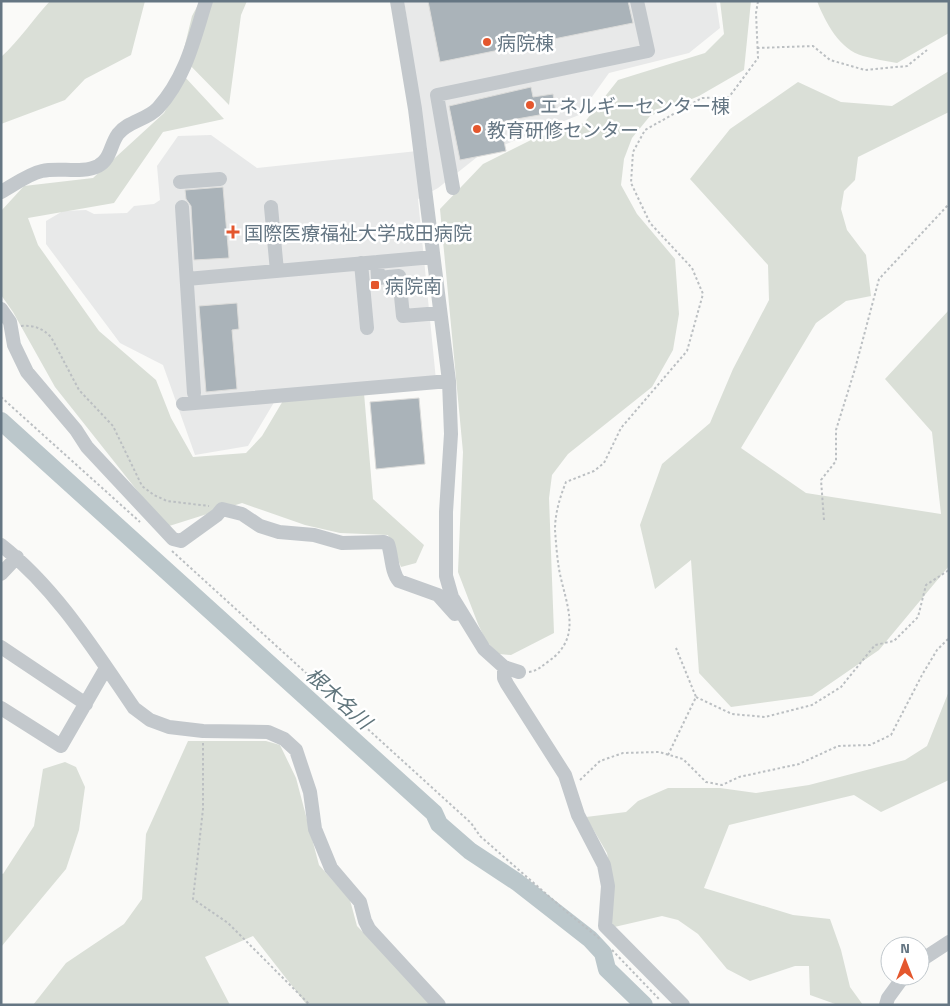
<svg xmlns="http://www.w3.org/2000/svg" width="950" height="1006" font-family="'Titillium Web','Noto Sans JP',sans-serif">
<rect width="100%" height="100%" fill="#fafaf8"/>
<path fill="#e8e9e9" d="M404 1H716L720 28 689 53 609 73 579 115 481 154 438 188 418 199 436 380 279 394 248 446 195 455 163 365 120 343 46 244V221L63 211 86 210 94 214 127 213 134 206 154 204 160 200 157 166 178 136 211 135 257 168 427 150Z"/>
<path fill="#dadfd7" d="M50 1H145L131 55 85 79 65 100 1 124V57C20 40 33 19 50 1Z
M200 1H247L241 15 229 105 182 57 192 16Z
M720 1H751L744 70 699 96 650 116 632 138 624 159 621 185 637 214 675 259 679 314 673 350 652 387 568 454 552 475 549 498 554 633 511 655 499 654 486 641 478 624 458 572 463 452 440 209 483 164 533 139 584 123 618 80 705 53 724 34Z
M817 1H949V33L897 63C886 61 874 59 863 56 840 50 825 22 817 1Z
M949 71V112L858 157 855 180 844 191 841 209 847 230 866 255 871 296 846 301 816 323 741 448 806 493 941 514 932 432 885 379 949 310V566L879 650 812 696 731 707 699 673 691 560 655 589 640 525 662 464 710 423 733 369 769 300 768 265 690 179 730 129 798 82 841 102 892 106Z
M184 76 224 119 163 132 114 203 28 218 38 245 99 331 156 380 171 418 193 457 246 453 262 436 284 399 364 393 373 499 424 545 416 563 401 567 388 535 340 533 305 525 242 503 166 527 55 387 13 312 1 295V211L24 186 93 178 164 113Z
M949 691V780L881 812 854 795 729 825 704 888 793 915 830 919 841 950 850 987 863 1005H838L810 995 809 966H795L750 981 727 969 698 934 678 920 662 916 610 928 612 881 607 853 586 817 626 812 638 801 668 788H720L756 793 809 785 905 760 927 746Z
M188 741H266L280 745 296 778 319 865 350 900 357 926 435 1005H307L253 936 205 957 230 1005H33L66 963 124 924 142 899 146 834Z
M65 762 76 767 85 787 79 830 66 869 1 947V873L3 874 34 826 43 769Z"/>
<g fill="none" stroke-linecap="round" stroke-linejoin="round">
<path stroke="#bbc7cb" stroke-width="18" d="M1 421 434 813 439 824 470 851 517 882 590 939 603 953 607 969 644 1005"/>
</g>
<path fill="#aab3b9" stroke="#dcdcda" d="M428 1H628L633 23 440 62Z
M531 87 533 97 553 94 556 112 500 122 506 151 460 160 449 106Z
M223 187 229 258 194 260 191 206 186 199 185 190Z
M237 303 239 329 232 330 237 389 206 392 199 306Z
M419 398 425 464 376 469 370 402Z"/>
<g fill="none" stroke-linecap="round" stroke-linejoin="round">
<path stroke="#bbbfc2" stroke-width="2" stroke-dasharray="2.5 2.5" stroke-linecap="butt" d="M757 48 813 46 830 60 865 70 907 66 927 50
M21 326C34 325 42 328 51 337L79 390 113 426 142 486 154 495 167 501 209 506
M1 397 140 522
M824 520 821 480 836 461V430L855 369 879 279 949 204
M172 551 471 823 480 836 568 913 601 940
M529 672C537 671 542 666 549 661 584 636 565 603 559 569 557 557 556 543 555 530 555 513 560 497 566 482L594 471 604 463 621 428 687 351 703 294 692 268 650 223 631 183 633 152 645 130 670 116 702 98 729 97 758 58 756 13 758 1
M696 697 732 714 765 717 812 705 841 687 875 645 894 641 918 617 926 585 949 570
M203 743V809L193 899 228 923 310 1005
M668 755 696 697 676 648
M580 780 600 761 623 753 659 752 683 759 706 782 722 785 739 777 799 764 838 746 870 745 891 735 922 675 937 650 949 638
M612 950 659 999"/>
<path stroke="#c3c8cc" stroke-width="14" d="M397 1 415 109 449 381 451 434 446 512V576L452 597 484 649 504 667 519 672
M180 182 220 179
M453 188 437 95 648 51 637 1
M1 192C14 185 28 174 42 171 59 167 82 174 98 166 111 159 110 145 118 134 128 121 147 120 158 108 186 77 194 39 206 1
M182 207 194 393
M271 207 277 271
M377 262 378 278 399 276 403 316 440 313
M361 263 367 328
M187 279 433 257
M1 309 10 322 14 345 27 372 76 430 87 447 173 539 181 541 217 515 222 509 242 514 260 526 279 532 314 535 342 543 384 542 388 544C392 555 391 572 399 581L438 595 455 614
M183 404 449 381
M1 545C56 588 95 651 134 708L150 720 169 727 203 731 268 732 284 739 296 750 310 792 315 829 331 868 360 902 365 921 369 929 439 1005
M1 574 17 557
M1 647 86 704
M504 667V678L507 684 565 775 578 815 604 865 608 886 605 926 683 1005
M1 708 61 746 106 668
M920 961 949 942
M886 1005 888 998 904 976"/>
</g>
<g fill="#e4572e" stroke="#fff" stroke-width="2">
<circle cx="487" cy="42" r="5"/>
<circle cx="530" cy="105" r="5"/>
<circle cx="477" cy="129" r="5"/>
<path d="M230.5 224.5h5v5h5v5h-5v5h-5v-5h-5v-5h5z"/>
<rect x="370" y="280" width="10" height="10" rx="2.5"/>
</g>
<g text-anchor="middle" dominant-baseline="central" stroke-width="5" stroke-linejoin="round" paint-order="stroke">
<g font-size="19" fill="#657683" stroke="#fff" text-anchor="start">
<text x="497" y="42">病院棟</text>
<text x="540" y="105">エネルギーセンター棟</text>
<text x="487" y="129">教育研修センター</text>
<text x="244" y="232">国際医療福祉大学成田病院</text>
<text x="385" y="285">病院南</text>
</g>
<g font-size="20" font-style="italic" fill="#60757c" stroke="#fff">
<text transform="translate(339 698) rotate(42)">根木名川</text>
</g>
</g>
<rect width="950" height="1006" fill="none" stroke="#657683" stroke-width="5"/>
<g transform="translate(905 961)"><circle r="24" fill="#ffffff" stroke="#c1c8cd"/>
<path d="M0-4L9 19L0 12L-9 19Z" fill="#e4572e"/>
<text y="-8" font-size="14" font-weight="bold" text-anchor="middle" fill="#657683">N</text>
</g>
</svg>
